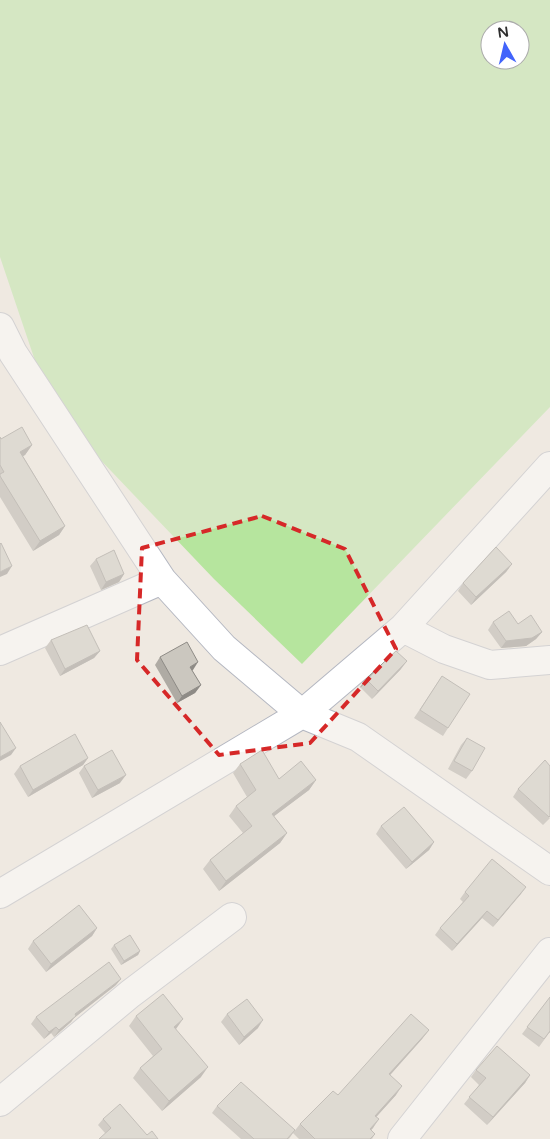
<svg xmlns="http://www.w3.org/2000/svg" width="550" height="1139" font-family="'Varela Round',sans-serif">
<rect width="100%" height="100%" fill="#efe9e1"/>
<path fill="#b6e59e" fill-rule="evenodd" d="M0 0H550V407L302 664 214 579 51 408 0 257ZM490 30H520V60H490Z"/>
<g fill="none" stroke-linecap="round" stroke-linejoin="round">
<g stroke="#b4b7c1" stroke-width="30">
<path id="minor" d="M0 327 13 353 162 580 224 648 302 714 358 737 550 871
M403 628 444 649 490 665 550 660
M0 651 162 580
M0 894 302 714 403 628 550 466
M0 1102 130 994 232 917
M402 1139 550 952"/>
</g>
<use href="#minor" stroke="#fff" stroke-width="28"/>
</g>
<path fill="#afaba4" d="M0 437 1 439 32 445 25 455 23 456 65 526 59 535 33 551 0 497Z
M96 559 124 574 119 582 101 590 90 566Z
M512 564 506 572 471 605 458 591 463 583Z
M493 622 518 624 542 632 536 639 526 646 501 648 488 630Z
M51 640 100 651 94 658 60 676 45 648Z
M160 657 193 670H192L201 685 195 693 177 703 155 665Z
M401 669 372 699 360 687 366 679Z
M442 676 448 728 443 736 414 718Z
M467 738 472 771 466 779 448 769 461 745Z
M88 758 83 765 28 797 14 774 20 766Z
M240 764 279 779 316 780 309 790 274 816 287 833 280 843 219 891 203 869 210 860 243 833 229 816 236 806 247 797 233 773Z
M84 766 120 783 92 798 79 773Z
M518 789 550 818 543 825 513 797Z
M381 826 434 842 429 850 406 869 376 834Z
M526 887 493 927 482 918 452 951 435 935 440 928 463 902 460 899 465 892Z
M97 928 92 936 46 972 28 949 33 941Z
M114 945 140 951 138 955 121 965 111 949Z
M116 985 74 1018 71 1022 54 1037 51 1033 44 1039 31 1024 36 1017Z
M550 997V1033H549L539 1047 522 1034Z
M227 1014 258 1028 239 1045 221 1022Z
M136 1016 176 1029 201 1077 162 1111 133 1078 140 1068 153 1056 129 1026Z
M429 1030 422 1039 390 1075 396 1095 376 1117 373 1128 371 1130 375 1134 372 1139H299L293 1133 300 1124 338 1095Z
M476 1070 530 1075 525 1083 487 1125 464 1104 479 1085 471 1077Z
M217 1106 295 1130 289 1139H241L212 1113Z
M103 1119 147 1135 105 1133 98 1125Z"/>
<path fill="#8e8b86" d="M32 445 25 455 13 461 20 452Z
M65 526 59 535 33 551 40 541Z
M512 564 506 572 471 605 476 597Z
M12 566 7 574 0 577V572Z
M124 574 119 582 101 590 106 582Z
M542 632 536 639 526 646 501 648 506 641Z
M100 651 94 658 60 676 65 669Z
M407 661 401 669 372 699 378 691Z
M198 662 193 670 185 675 190 667Z
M201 685 195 693 177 703 182 696Z
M16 748 11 755 0 761V757Z
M88 758 83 765 28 797 33 790Z
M126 775 120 783 92 798 98 790Z
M316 780 309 790 265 823 272 814Z
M287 833 280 843 219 891 226 881Z
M434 842 429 850 406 869 412 862Z
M526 887 521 894 493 927 498 920Z
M487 911 482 918 452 951 457 944Z
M97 928 92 936 46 972 51 964Z
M140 951 138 955 121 965 124 961Z
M121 979 116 985 74 1018 71 1022 54 1037 59 1030 75 1014Z
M183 1019 176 1029 167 1037 174 1027Z
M263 1020 258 1028 239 1045 244 1037Z
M56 1027 51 1033 44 1039 49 1032Z
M429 1030 422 1039 383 1083 389 1074Z
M208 1067 201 1077 162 1111 169 1101Z
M530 1075 525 1083 487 1125 493 1117Z
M402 1086 396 1095 369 1125 375 1116Z
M379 1119 373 1128 363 1138 370 1129Z"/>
<path fill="#cbc7bf" stroke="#8e8b86" d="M22 427 32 445 20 452 65 526 40 541 0 476V474L4 472 0 465V437L1 439Z
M1 543 12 566 0 572V544Z
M496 547 512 564 476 597 463 583Z
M114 550 124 574 106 582 96 559Z
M509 611 518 624 531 615 542 632 532 638 506 641 493 622Z
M87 625 100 651 65 669 51 640Z
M187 642 198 662 190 667 201 685 182 696 160 657Z
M396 651 407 661 378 691 366 679Z
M442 676 470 694 448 728 420 710Z
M0 722 16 748 0 757Z
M75 734 88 758 33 790 20 766Z
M467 738 485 748 472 771 454 761Z
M112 750 126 775 98 790 84 766Z
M262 750 279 779 301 761 316 780 272 814 287 833 226 881 210 860 252 826 236 806 256 790 240 764Z
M545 760 550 766V816L549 817 518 789Z
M404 807 434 842 412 862 381 826Z
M492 859 526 887 498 920 487 911 457 944 440 928 469 896 465 892Z
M79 905 97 928 51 964 33 941Z
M130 935 140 951 124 961 114 945Z
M109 962 121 979 75 1014 76 1016 59 1030 56 1027 49 1032 36 1017Z
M163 994 183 1019 174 1027 208 1067 169 1101 140 1068 162 1049 136 1016Z
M550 997V1031L544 1039 527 1027Z
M247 999 263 1020 244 1037 227 1014Z
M411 1014 429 1030 389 1074 402 1086 375 1116 379 1119 370 1129 375 1134 370 1139H315L300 1124 333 1091 338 1095Z
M497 1046 530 1075 493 1117 469 1097 486 1078 476 1070Z
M241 1082 295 1130 287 1139H254L217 1106Z
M120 1104 147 1135 152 1131 158 1139H99L111 1128 103 1119Z"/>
<path d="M0 0H550V1139H0ZM262 516 345 549 396 649 310 743 219 755 137 660 142 548Z" fill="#efe9e1" fill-opacity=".55" fill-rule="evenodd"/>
<path fill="none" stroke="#d62828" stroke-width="4" stroke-dasharray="10 6" stroke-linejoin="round" d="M262 516 345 549 396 649 310 743 219 755 137 660 142 548Z"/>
<g transform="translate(505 45) rotate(352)"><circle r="24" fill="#ffffff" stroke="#ababab"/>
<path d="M0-4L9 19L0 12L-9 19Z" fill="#4264fb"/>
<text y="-8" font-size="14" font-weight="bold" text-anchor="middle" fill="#2e2e2e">N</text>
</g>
</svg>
